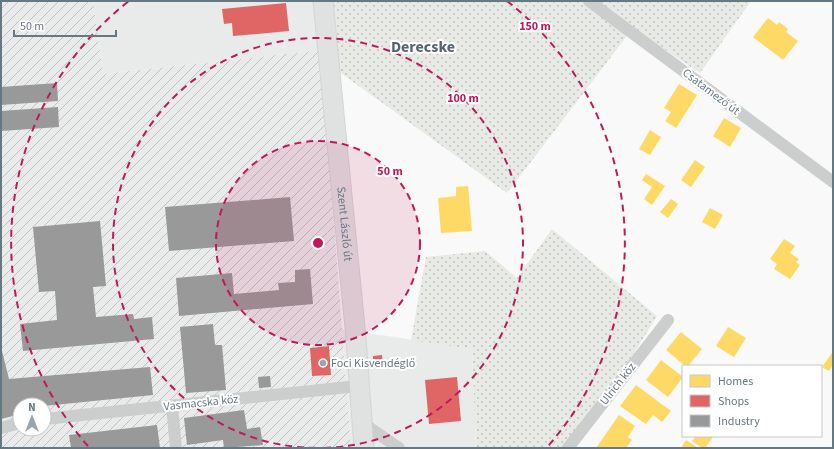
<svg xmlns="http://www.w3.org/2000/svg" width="834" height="449" font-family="'Source Sans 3',sans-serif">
<defs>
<pattern id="industrial-furrows" width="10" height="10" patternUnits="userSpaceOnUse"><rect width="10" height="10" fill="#e9eaea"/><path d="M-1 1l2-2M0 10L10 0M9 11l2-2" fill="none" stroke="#c1c2c3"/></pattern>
<pattern id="grass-dots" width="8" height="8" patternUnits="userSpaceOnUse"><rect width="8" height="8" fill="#e8eae6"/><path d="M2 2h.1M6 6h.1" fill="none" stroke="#c0c2c0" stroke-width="1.8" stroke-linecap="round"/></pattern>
</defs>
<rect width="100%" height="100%" fill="#f9f9f9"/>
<path fill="#e9eaea" d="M93 1H328L321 50 103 74Z
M342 329 472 349 476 448H351Z"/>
<path fill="url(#industrial-furrows)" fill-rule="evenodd" d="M1 1H93L103 74 321 50 351 448H1ZM20 405H44V429H20Z"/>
<path fill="url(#grass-dots)" d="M328 1H751L700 73 633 28 507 193 334 68Z
M552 229 657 316 576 448H476L472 349 411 340 426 257 485 251 517 278Z"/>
<path fill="#ffd966" d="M768 18 777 25 779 22 788 29 786 32 798 41 783 60 753 37Z
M679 84 697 95 676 128 665 121 671 112 664 108Z
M724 118 741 128 730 147 713 136Z
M650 130 661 137 650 155 639 149Z
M695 160 705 167 691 187 681 180Z
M646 174 665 186 652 205 644 199 652 187 642 180Z
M468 186 472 231 441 233 438 198 456 196V187Z
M671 199 678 204 668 218 660 212Z
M710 208 723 215 715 229 702 222Z
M784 239 795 246 790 253 799 259 796 262 800 265 790 279 774 269 777 264 770 259Z
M728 327 746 338 734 357 716 346Z
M681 332 702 349 688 366H685L666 350Z
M832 353 833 365 829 371 822 367Z
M661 360 683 377 668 397 646 380Z
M636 385 671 411 662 422 653 415 646 424 620 406Z
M619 415 635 426 628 437 632 440 626 448H596Z
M696 436H712L713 437 705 448H702L692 441Z
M686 440 698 448H681Z"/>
<path fill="#e06666" d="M286 3 289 31 233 36 232 23 224 24 222 9Z
M329 346 331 375 312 376 310 348Z
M382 355 383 366 373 367V356Z
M457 377 461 421 429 424 425 380Z"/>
<path fill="#999" d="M57 83 58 101 1 105V87Z
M58 107 59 127 1 131V111Z
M290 197 294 241 169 251 165 207Z
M100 221 106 286 93 287 96 317 133 314 134 319 152 317 154 339 23 351 20 324 57 320 55 291 39 292 33 227Z
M310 269 313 304 179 316 176 278 232 273 234 294 279 290 278 283 295 282V270Z
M213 324 215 345H222L226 390 186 393 180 327Z
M1 347 9 379 150 367 153 395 44 406 20 405V408L15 409 17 415 1 419Z
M270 376 271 387 259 388 258 377Z
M244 410 247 429 260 427 263 445 224 448 223 440 187 445 184 418Z
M157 425 160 448H71L69 435Z"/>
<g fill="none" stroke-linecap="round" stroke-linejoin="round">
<g stroke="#d4d5d6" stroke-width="21">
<g id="primary">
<path id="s1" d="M323 1 356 338 364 448"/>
</g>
</g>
<path stroke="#cccece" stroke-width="12" d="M589 1 833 182
M172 406 176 448
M44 419 358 386
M361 422 399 448
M1 428 20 423
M568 448 668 320"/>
<use href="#primary" stroke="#e0e1e1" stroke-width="19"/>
</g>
<circle cx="318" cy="243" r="102" fill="#c2185b" fill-opacity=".12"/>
<g fill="none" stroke="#c2185b" stroke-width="2" stroke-dasharray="7 5">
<circle cx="318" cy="243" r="102"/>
<path d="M316 448A205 205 0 1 1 320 448"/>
<path d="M88 446A307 307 0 0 1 129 1M507 1A307 307 0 0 1 548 446"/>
</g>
<circle fill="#99a5ac" stroke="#fff" stroke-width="1.5" cx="323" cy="363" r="4"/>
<g text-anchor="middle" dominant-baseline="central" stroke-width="4" stroke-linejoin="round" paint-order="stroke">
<g font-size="12" fill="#667882" stroke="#fff">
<text transform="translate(711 92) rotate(37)">Csatamező út</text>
<text stroke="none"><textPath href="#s1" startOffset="224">Szent László út</textPath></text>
<text transform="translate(618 384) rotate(-52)">Ulrich köz</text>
<text transform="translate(201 403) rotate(-6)">Vasmacska köz</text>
</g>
<g font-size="12" fill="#667882" stroke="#fff" text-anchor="start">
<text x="331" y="363">Foci Kisvendéglő</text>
</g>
<g font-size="16" font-weight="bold" fill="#58656d" stroke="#fff">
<text x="423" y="47">Derecske</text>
</g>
</g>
<circle cx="318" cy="243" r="6" fill="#c2185b" stroke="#fff" stroke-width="2"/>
<g font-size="12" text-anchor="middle" font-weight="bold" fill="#c2185b" stroke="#fff" stroke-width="4" stroke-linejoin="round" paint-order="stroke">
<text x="535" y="30">150 m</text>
<text x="463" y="102">100 m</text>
<text x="390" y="175">50 m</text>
</g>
<rect width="834" height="449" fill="none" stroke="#667882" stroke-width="4"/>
<rect x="682" y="365" width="140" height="72" fill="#ffffff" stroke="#c2c9cd"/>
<rect x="690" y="375" width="20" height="12" fill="#ffd966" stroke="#c2c9cd"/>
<text x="718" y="385" font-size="12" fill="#667882">Homes</text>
<rect x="690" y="395" width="20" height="12" fill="#e06666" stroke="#c2c9cd"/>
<text x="718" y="405" font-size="12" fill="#667882">Shops</text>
<rect x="690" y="415" width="20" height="12" fill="#999999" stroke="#c2c9cd"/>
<text x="718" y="425" font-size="12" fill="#667882">Industry</text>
<g transform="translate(32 417)"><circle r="19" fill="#ffffff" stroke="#c2c9cd"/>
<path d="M0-3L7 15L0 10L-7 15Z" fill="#99a5ac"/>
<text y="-6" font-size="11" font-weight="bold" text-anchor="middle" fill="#667882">N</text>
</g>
<path d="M14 30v6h102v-6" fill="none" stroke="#667882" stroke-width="2"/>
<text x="20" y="30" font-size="12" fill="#667882" stroke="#ffffff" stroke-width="3" paint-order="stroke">50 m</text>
</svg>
